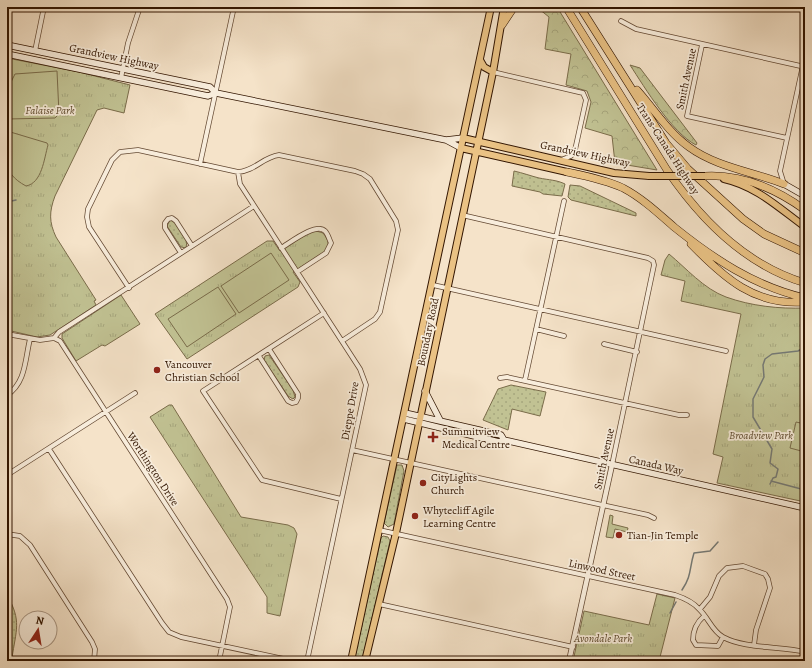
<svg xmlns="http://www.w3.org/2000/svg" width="812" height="668" font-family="Alegreya,serif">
<defs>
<pattern id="grass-dots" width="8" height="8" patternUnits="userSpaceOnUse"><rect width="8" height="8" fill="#c1c293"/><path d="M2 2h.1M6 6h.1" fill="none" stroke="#a6a67d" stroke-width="1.8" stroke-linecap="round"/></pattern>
<pattern id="forest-crowns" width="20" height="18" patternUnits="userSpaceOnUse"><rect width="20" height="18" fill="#c1c293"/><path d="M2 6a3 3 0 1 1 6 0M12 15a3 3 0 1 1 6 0" fill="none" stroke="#a6a67d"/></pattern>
<pattern id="park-tufts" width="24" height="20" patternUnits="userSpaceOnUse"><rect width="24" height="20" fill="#c1c293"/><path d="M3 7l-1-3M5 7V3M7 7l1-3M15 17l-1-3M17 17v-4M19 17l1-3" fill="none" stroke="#a6a67d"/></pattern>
</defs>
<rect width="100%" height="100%" fill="#f5e3c9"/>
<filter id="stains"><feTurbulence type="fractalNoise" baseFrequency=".005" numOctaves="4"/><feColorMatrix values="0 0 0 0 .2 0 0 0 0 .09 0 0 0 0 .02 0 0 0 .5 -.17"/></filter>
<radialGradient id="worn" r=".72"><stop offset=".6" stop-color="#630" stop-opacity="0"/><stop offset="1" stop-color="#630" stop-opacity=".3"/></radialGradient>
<path fill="url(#grass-dots)" stroke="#7a6c4a" d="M514 171C523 173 531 176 539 178 549 180 557 180 565 184L562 196 543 194 540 192 512 186Z
M570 185 580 186 636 213V216L571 200 568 197Z
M170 220 174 221 187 241 186 248 181 247 167 226Z
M269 355 293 390 295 397 293 399 288 396 264 360 265 356Z
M511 385 546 392 540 416 512 409 508 430 483 420 498 389Z
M397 465H402L404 471 394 524 388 527 384 523Z
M383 536 388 537 390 541 362 661H354L381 538Z
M7 595C22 621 16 630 12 658L7 657Z"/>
<path fill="url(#forest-crowns)" stroke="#7a6c4a" d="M542 7H557L657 170 615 163 612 136 585 128 591 102 587 91 566 85 571 54 545 49 549 17 539 9Z
M630 65 640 68 697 143 696 145C672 133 645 88 630 65Z"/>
<path fill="url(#park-tufts)" stroke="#7a6c4a" d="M7 58 79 72 130 85 124 113 104 108 97 110 55 196C49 212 49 222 56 237L96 300 94 301 96 305 50 335 37 337 7 330Z
M313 230 323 233C328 240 330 243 326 251L293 272 300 282 298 287 187 359 155 314 267 241H273L280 251Z
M669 254C686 268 704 289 726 297 751 306 779 309 805 308V502L717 483 723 457 713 454 741 314 681 301 685 281 661 275 665 260Z
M121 295 140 324 105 346 102 345 76 361 62 338V334Z
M169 405H172L241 517 288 525 294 528 297 534 280 616 267 613V597L150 417Z
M657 594 675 598 659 661H573L584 611 649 625Z"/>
<path fill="#c1c293" stroke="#7a6c4a" d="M57 71 59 114 55 118 7 119V90L15 74Z
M7 131 47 143 48 145C44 159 42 183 26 186 0 172 7 157 7 131Z
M271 253 289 280 239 313 221 286Z
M218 287 236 314 187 347 168 319Z
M796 422 805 424V452L790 448Z
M610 515 613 516 612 524 628 528 627 532 615 529 613 538 606 537Z"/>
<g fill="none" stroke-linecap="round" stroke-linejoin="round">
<path stroke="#757974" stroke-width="1.5" d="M7 202 16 200
M771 481 805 490
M770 484 773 478 776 477 778 469 770 463 772 449 753 417V399L764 377 763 365 765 359 772 354 798 351 805 347
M682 590C692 575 689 569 694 553L710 551 718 542
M670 613 676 602"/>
<g stroke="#634832" stroke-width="5.5">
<path id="minor" d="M621 21 636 29 805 67
M702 45 687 116 787 138
M35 51 44 7
M493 72 583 93 586 100 575 150 571 156 561 160
M121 78 128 43 140 7
M200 164 234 7
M238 172 240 184 360 369 366 385 307 661
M784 184 780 171 805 56
M462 215 648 258 653 261 654 265 612 465
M281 248C290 243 316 222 325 231 328 234 329 239 331 243L326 253 297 272
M181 253 165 228V223L168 219 172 218 176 221 192 246
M433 285 726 351
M129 288 89 227 87 217 88 209 112 160 120 152 138 150 238 172C255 171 263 157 279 155L355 171 363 174 370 179 396 221 398 230 380 312 375 319 342 341
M324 313 203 391 262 480 341 499
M536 329 564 336
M7 334 40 340 54 338 60 341 227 599 230 607 219 661
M54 338 59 332 254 206
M604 344 637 352
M259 356 288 401 292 403 296 402 298 398V394L269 349
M500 378 507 377 679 415H687
M525 380 564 201
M7 395C26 383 25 359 30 339
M49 449 162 623 169 632 181 637 293 661
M352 450 648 515 654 518
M7 475 135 393
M379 530 675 595C684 598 693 602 699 609 708 617 712 631 723 637 745 649 780 646 805 652
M7 534 20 536 30 545 92 642 95 649 94 661
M379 604 573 647
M700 609 710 597 719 576 727 568 743 566 765 574 768 579 770 588 756 630 754 645
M704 616C697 622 693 630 693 640L696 645 718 646 723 637"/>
</g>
<g stroke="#634832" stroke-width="6">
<path id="tertiary" d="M569 661 612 465"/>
</g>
<g stroke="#321500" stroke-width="7">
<path id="secondary" d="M7 45 210 87 216 93 446 140 461 148
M7 54 208 96 216 93
M446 140 463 138
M784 184 805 196
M425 391 440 420
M405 413 501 435 504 440
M404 419 499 442 504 440 805 508"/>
</g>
<g stroke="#321500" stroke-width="8">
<path id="primary" d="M480 60 484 67 493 72
M463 138 614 173 649 176
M461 148 567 172
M724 179C756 186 779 208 805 227
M351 661 491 7
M365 661 396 533 493 72 504 7"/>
</g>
<g stroke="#321500" stroke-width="8">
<path id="motorway" d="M566 7 667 170C701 220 745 265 805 283
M580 7 666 143 688 169 743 219 764 234 805 253
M502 25 514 7
M637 90C654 109 668 132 689 147 716 167 754 172 784 184
M567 172C586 176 606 180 623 188 642 198 658 213 674 227 714 259 754 286 805 298
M705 176C741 174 776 189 805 210
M691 244C724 278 755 306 805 302"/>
</g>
<use href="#minor" stroke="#f8eddc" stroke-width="4"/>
<use href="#tertiary" stroke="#f8eddc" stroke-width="4.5"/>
<use href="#secondary" stroke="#f8eddc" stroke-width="5.5"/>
<use href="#primary" stroke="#eac284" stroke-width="6"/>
<use href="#motorway" stroke="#eac284" stroke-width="7"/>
<g stroke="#321500" stroke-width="8" stroke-linecap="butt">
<path id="primary-bridge" d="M649 176H705"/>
</g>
<use href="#primary-bridge" stroke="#eac284" stroke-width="6"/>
</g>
<g fill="#8f2418" stroke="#f8eddc" stroke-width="1.5">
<circle cx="157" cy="370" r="4"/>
<path d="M431 431h4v4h4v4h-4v4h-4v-4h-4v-4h4z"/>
<circle cx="423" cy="483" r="4"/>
<circle cx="415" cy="516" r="4"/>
<circle cx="619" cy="535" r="4"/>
</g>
<g text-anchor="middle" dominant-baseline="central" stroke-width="3.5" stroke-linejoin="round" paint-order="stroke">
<g font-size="11" fill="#321500" stroke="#f8eddc">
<text transform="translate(114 57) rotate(12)">Grandview Highway</text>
<text transform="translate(686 79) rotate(-78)">Smith Avenue</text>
<text transform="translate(668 149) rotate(57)">Trans-Canada Highway</text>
<text transform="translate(585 154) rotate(12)">Grandview Highway</text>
<text transform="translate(428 332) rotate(-78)">Boundary Road</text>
<text transform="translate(350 411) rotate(-80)">Dieppe Drive</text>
<text transform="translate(604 459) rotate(-78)">Smith Avenue</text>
<text transform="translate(656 465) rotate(13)">Canada Way</text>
<text transform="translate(153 469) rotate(57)">Worthington Drive</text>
<text transform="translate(602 570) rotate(12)">Linwood Street</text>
</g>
<g font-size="11" font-style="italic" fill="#5d492c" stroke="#f8eddc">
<text x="50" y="110">Falaise Park</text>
<text x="761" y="435">Broadview Park</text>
<text x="603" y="638">Avondale Park</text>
</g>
<g font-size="11" fill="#321500" stroke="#f8eddc" text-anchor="start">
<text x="165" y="364">Vancouver<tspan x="165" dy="13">Christian School</tspan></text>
<text x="442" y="431">Summitview<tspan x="442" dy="13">Medical Centre</tspan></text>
<text x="431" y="477">CityLights<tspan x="431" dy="13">Church</tspan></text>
<text x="423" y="510">Whytecliff Agile<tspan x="423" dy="13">Learning Centre</tspan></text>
<text x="627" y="535">Tian-Jin Temple</text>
</g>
</g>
<rect width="812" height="668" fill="none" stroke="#f5e3c9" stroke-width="24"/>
<rect x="8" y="8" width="796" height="652" fill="none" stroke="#321500" stroke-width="2"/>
<rect x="12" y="12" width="788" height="644" fill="none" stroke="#321500"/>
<g transform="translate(38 630) rotate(12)"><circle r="19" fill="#f8eddc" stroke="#a99784"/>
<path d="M0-3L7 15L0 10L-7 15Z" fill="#8f2418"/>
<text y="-6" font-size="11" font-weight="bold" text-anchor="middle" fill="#321500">N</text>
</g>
<rect width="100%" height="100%" filter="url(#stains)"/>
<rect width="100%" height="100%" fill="url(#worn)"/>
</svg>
